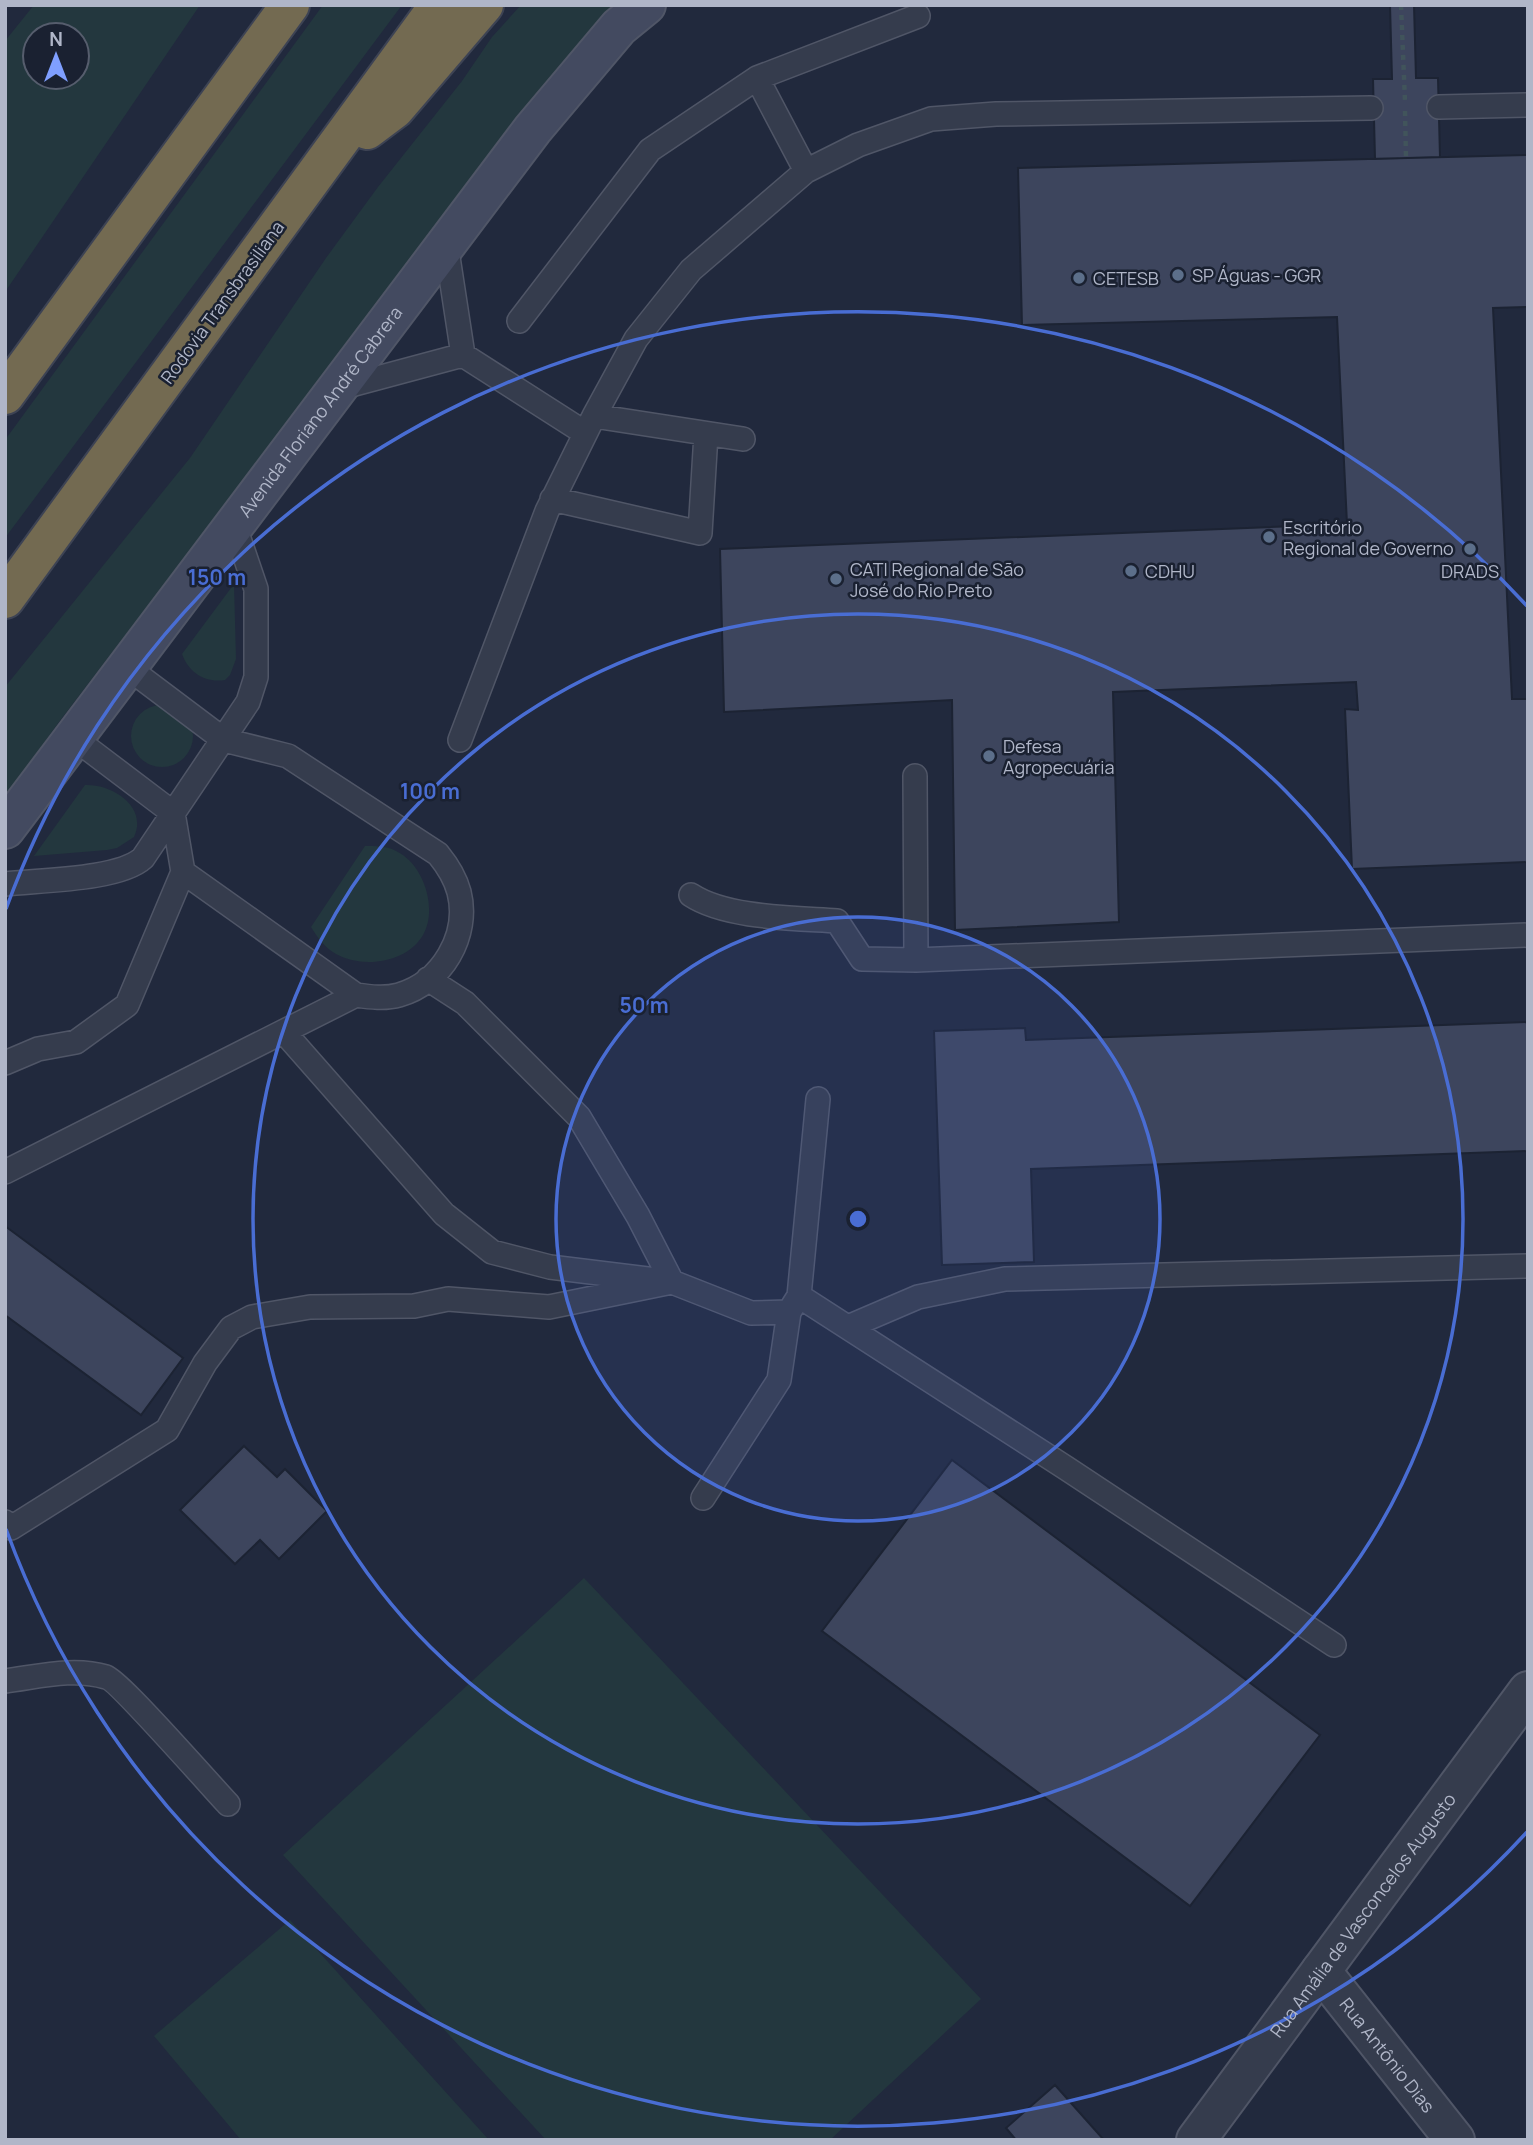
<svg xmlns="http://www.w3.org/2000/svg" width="1533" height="2145" font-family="Manrope,sans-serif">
<rect width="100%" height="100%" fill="#21293d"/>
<path fill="#23373e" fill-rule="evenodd" d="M34 5H200L5 292V41ZM77 35V77H35V35Z
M323 5H402L5 538V440Z
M521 5H625L535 99 59 722 5 797V687L190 458 326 258 378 187 462 81 492 37Z
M234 584 236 659 230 675 225 680C205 683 189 673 182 654Z
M131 736a31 31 0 1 1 62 0a31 31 0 1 1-62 0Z
M85 785C113 784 148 807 134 837L117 848 107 850 34 856Z
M365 846C375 846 387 846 396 851 424 864 438 909 423 935 407 963 363 969 336 954 324 947 318 938 311 927Z
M584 1578 981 1999 830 2140H546L283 1855Z
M290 1920 489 2140H241L154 2036Z"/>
<path fill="#3d455d" stroke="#1c2333" stroke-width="2" d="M1390 5H1414L1416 78H1438L1440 157 1375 159 1373 79H1392Z
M1528 155V307L1493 308 1512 699H1528V862L1352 869 1345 709 1358 710 1356 682 1113 692 1119 922 955 930 952 700 724 712 720 549 1347 524 1337 317 1022 325 1018 168Z
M1528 1022V1151L1031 1169 1034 1262 942 1265 934 1031 1025 1028 1026 1040Z
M5 1226 183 1358 141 1415 5 1315Z
M244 1446 277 1477 285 1469 327 1511 279 1559 260 1540 235 1564 180 1510Z
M952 1460 1320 1735 1190 1906 822 1631Z
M1055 2085 1104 2140H1016L1006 2128Z"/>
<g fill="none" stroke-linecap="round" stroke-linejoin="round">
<g stroke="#505667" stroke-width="26">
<path id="service" d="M757 78 918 16
M1439 107 1528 105
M446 244 463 355
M519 321 650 150 757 78 806 171
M340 388 463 355 585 433
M594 416 743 439
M552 499 700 533 706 434
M74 738 173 813 183 872 356 995C370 997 385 999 399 995 442 983 470 935 459 892 455 877 447 865 438 854L288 756 224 740 127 667
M460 740 547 511 594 416 636 339 691 270 806 171 858 145 931 119 996 114 1371 108
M915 776 916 960
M5 884C40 880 119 880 143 858L248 702 256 677V589L234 524
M691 895C726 918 794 918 837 921L862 959 916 960 1528 935
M284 1032 444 1214 492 1252 550 1267 672 1282 751 1313 789 1312 799 1296 818 1099
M5 1063 38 1049 76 1042 127 1005 183 872
M5 1172 356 995
M799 1296 1066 1468 1334 1645
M848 1327 918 1297 1005 1279 1528 1266
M703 1498 779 1380 789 1312
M5 1522 11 1528 167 1430 205 1363 231 1328 252 1317 310 1307 414 1306 448 1299 549 1307 672 1282 638 1216 579 1117 465 1003 428 979
M5 1681C38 1677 73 1667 106 1677 118 1680 212 1787 228 1804"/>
</g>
<g stroke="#505667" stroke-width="42">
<g id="minor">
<path id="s1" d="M1321 1971 1455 2140"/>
<path id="s2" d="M1196 2140 1528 1691"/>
</g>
</g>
<g stroke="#505667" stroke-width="42">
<g id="secondary">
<path id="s3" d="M5 829 533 129 619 27 646 5"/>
</g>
</g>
<g stroke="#3d4354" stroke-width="42">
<path id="motorway" d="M367 130 395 109 484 5
M5 395 290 5
M5 599 439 5"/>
</g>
<path stroke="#41545b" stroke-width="4.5" stroke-dasharray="5 5" stroke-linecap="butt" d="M1401 5 1405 102
M1405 111 1406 158"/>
<use href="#service" stroke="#353c4d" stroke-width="23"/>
<use href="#minor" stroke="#353c4d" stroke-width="38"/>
<use href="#secondary" stroke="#434a60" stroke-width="38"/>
<use href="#motorway" stroke="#736a51" stroke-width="38"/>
</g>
<circle cx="858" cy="1219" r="302" fill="#496dd3" fill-opacity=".12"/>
<g fill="none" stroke="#496dd3" stroke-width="3.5">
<circle cx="858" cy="1219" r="302"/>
<circle cx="858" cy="1219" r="605"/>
<path d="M1527 1832A907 907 0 0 1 6 1529M6 909A907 907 0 0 1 1527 606"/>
</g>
<g fill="#5c6f8a" stroke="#1a2131" stroke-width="2.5">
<circle cx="1178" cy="275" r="7"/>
<circle cx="1079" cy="278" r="7"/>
<circle cx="1269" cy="537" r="7"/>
<circle cx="1470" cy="549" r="7"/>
<circle cx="1131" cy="571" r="7"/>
<circle cx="836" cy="579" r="7"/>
<circle cx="989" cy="756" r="7"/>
</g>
<g text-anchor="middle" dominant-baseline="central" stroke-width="5" stroke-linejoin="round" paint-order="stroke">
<g font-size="18" fill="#b0b6c8" stroke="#1a2131" text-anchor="start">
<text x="1192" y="275">SP Águas - GGR</text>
<text x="1093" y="278">CETESB</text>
<text x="1283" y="527">Escritório<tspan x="1283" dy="21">Regional de Governo</tspan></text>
<text x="850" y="569">CATI Regional de São<tspan x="850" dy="21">José do Rio Preto</tspan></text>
<text x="1145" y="571">CDHU</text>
<text x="1470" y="571" text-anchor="middle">DRADS</text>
<text x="1003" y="746">Defesa<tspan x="1003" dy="21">Agropecuária</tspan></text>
</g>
<g font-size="18" fill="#b0b6c8" stroke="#1a2131">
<text transform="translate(222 302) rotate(-54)">Rodovia Transbrasiliana</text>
<text stroke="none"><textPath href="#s3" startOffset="523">Avenida Floriano André Cabrera</textPath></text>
<text stroke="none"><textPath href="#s2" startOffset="280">Rua Amália de Vasconcelos Augusto</textPath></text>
<text stroke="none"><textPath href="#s1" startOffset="107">Rua Antônio Dias</textPath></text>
</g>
</g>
<circle cx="858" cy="1219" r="10" fill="#496dd3" stroke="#1a2131" stroke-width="3.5"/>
<g font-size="21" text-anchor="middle" font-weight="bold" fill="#496dd3" stroke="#1a2131" stroke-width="5" stroke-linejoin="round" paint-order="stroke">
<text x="217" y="585">150 m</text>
<text x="430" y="799">100 m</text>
<text x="644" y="1013">50 m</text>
</g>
<rect width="1533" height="2145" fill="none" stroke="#b0b6c8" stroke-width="14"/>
<g transform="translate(56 56)"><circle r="33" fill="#1a2131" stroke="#565d6d" stroke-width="2"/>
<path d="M0-5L12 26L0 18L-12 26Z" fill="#7f9fff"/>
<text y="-10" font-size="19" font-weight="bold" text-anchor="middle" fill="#b0b6c8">N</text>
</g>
</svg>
